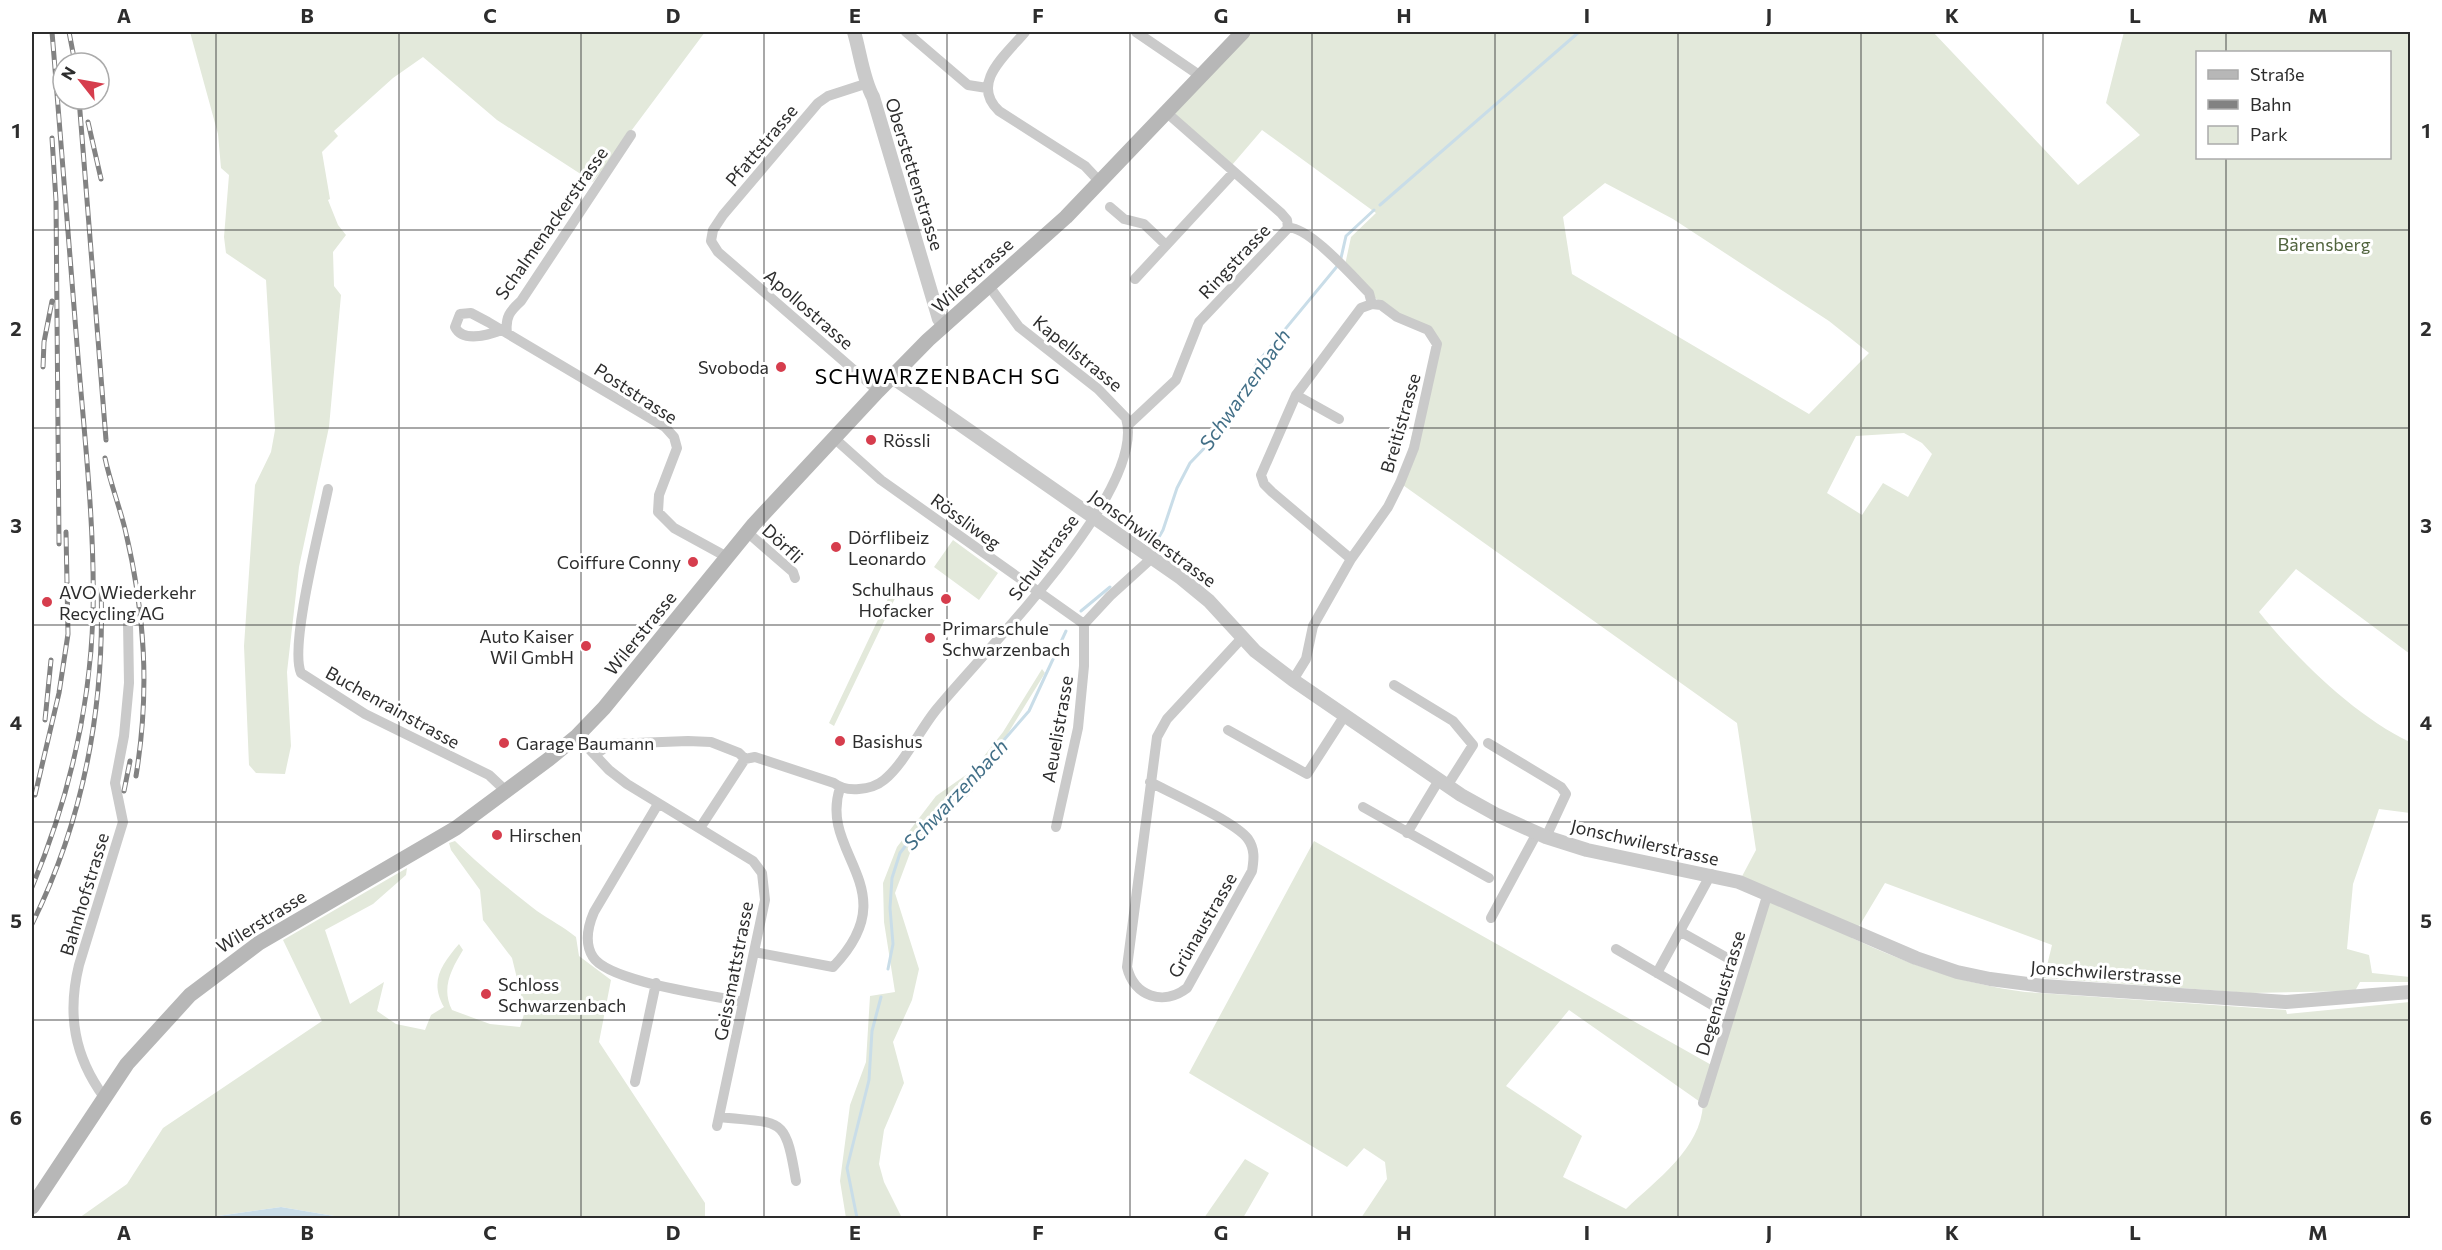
<svg xmlns="http://www.w3.org/2000/svg" width="2442" height="1250" font-family="Commissioner,sans-serif">
<rect width="100%" height="100%" fill="#fff"/>
<path fill="#e3e9db" fill-rule="evenodd" d="M190 32H705L593 182 497 120 423 57 393 78 334 131 338 136 322 152 330 199 328 200 338 225 346 235 333 252 334 286 341 295 329 427 299 567 287 672 291 746 285 774 256 773 249 765 244 646 255 485 271 452 275 430 266 280 226 253 224 237 229 175 221 168 218 134Z
M1251 32H1933L2078 185 2140 135 2106 103 2124 32H2410V654L2296 569 2259 612C2297 659 2355 716 2410 742V813L2379 809 2353 884 2347 949 2369 955 2372 973 2410 977V982H2360L2355 991 2250 993 2044 978 2052 945 1885 883 1852 938C1908 964 1963 984 2025 992L2286 1010 2287 1014 2410 1002V1218H1361L1387 1179 1385 1162 1364 1148 1347 1167 1189 1073 1314 841 1715 1067 1765 900 1739 882 1756 850 1737 723 1400 483 1436 339 1375 298 1345 265 1351 237 1376 213 1262 130 1232 165 1175 115 1176 110ZM2198 52H2390V158H2198ZM1605 183 1673 219 1829 321 1869 353 1809 414 1572 274 1563 217ZM1904 433 1922 443 1932 454 1908 497 1883 483 1862 515 1827 493 1856 436ZM1569 1010 1703 1104C1701 1149 1656 1180 1626 1209L1563 1177 1582 1136 1506 1086Z
M953 540 998 573 979 600 934 567Z
M893 588 899 590 834 726 829 723Z
M1042 669 1045 673 972 792 910 853 895 893 919 969 912 1000 893 1042 904 1083 884 1130 879 1164 884 1182 902 1218H846L840 1181 850 1105 866 1062 870 996 895 992 884 922 883 883 897 847 936 796 973 770 1003 732Z
M455 841C479 865 510 890 537 911 550 920 564 927 576 937L579 956 611 980 599 1042 705 1203V1218H346L281 1207 204 1218H79L127 1184 163 1128 322 1021 283 940 407 868 406 875 373 904 325 930 350 1004 384 982 377 1011 396 1024 425 1030 431 1015 444 1007C429 981 442 964 459 944L463 950C451 970 441 988 452 1010L490 1024 520 1027 525 1011 512 958 483 920 480 890 451 850 449 843Z
M1245 1159 1269 1173 1243 1218H1204Z"/>
<path fill="#c9dde8" d="M281 1207 346 1218H204Z"/>
<g fill="none" stroke-linecap="round" stroke-linejoin="round">
<path stroke="#c9dde8" stroke-width="3" d="M1380 205 1579 32
M1341 258 1346 236 1374 210
M1151 551 1163 530 1177 488 1190 463 1214 438 1258 362 1339 264
M1081 611 1110 587
M888 969 893 944 890 908 892 878 900 853 910 840 951 801 1029 711 1066 631
M857 1218 847 1168 869 1080 872 1031 881 997"/>
<path stroke="#cacaca" stroke-width="10" d="M906 32 968 85 987 88
M1025 32C1007 54 969 83 999 111L1085 166 1100 182
M1136 32 1199 75
M865 84 828 96 818 103 723 215 713 230 711 241 718 252 878 391
M1166 112 1281 213 1287 220 1288 228
M1110 207 1124 219 1144 224 1166 245
M1288 228C1308 225 1355 279 1369 293L1372 304 1381 305 1397 317 1428 330 1437 344 1414 448 1400 483 1388 507 1351 559 1313 626 1306 659 1293 680
M1135 279 1234 172
M502 330C488 335 463 343 455 327L460 314 471 313 488 322 665 427 674 437 677 448 659 495 658 512 674 528 727 557
M507 333C505 317 510 311 521 301L631 135
M1296 395 1339 419
M1128 425 1176 380 1199 322 1288 228
M834 438 881 480 1084 624
M328 489C321 524 289 646 301 673L365 714 489 775 506 791
M747 532 793 572 795 578
M1351 559 1272 492 1264 484 1261 475 1296 395 1361 308 1372 304
M1394 685 1453 721 1473 745 1447 786
M1228 730 1307 774 1345 715
M577 736 609 770 627 784 753 861 762 873 765 900 717 1126
M1488 743 1561 787 1566 794 1546 837
M595 755 610 744 688 741 711 742 739 753 745 759
M745 759 755 757 834 783C846 793 872 790 884 780 904 764 919 731 936 710 980 655 1148 491 1126 418L1098 389 1019 327 989 286
M1150 782C1171 793 1236 822 1248 839 1255 849 1254 859 1252 871L1187 988C1164 1006 1134 997 1127 967L1157 737 1167 719 1242 638
M658 804 594 912C588 926 584 943 593 957 609 982 711 995 743 1002
M1363 807 1489 878
M1056 827 1078 728 1084 666V624L1110 596 1153 557
M700 828 745 759
M1407 833 1439 780
M1491 918 1537 833
M1681 932 1731 960
M1616 949 1712 1005
M754 952 833 967C908 889 818 854 840 788
M1657 973 1711 874
M635 1082 656 983
M104 1097C74 1056 67 1014 79 965L123 822 115 783 124 736 129 683 128 622
M1703 1103 1768 893
M719 1117C782 1124 785 1114 796 1181"/>
<path stroke="#cacaca" stroke-width="14" d="M854 32C860 52 863 79 873 97L939 319 944 326
M892 377 1181 578 1209 601 1255 651 1293 680 1461 795 1497 815 1546 837 1587 850 1739 882 1916 958 1957 972 1990 979 2043 986 2286 1002 2410 992"/>
<path stroke="#b7b7b7" stroke-width="15" d="M32 1207 127 1064 190 995 259 943 456 828 549 759 577 736 604 708 754 524 878 391 928 340 1066 217 1243 32"/>
<g stroke="#828282" stroke-width="5">
<path id="rail" d="M69 32 75 63
M79 99 106 440
M88 122 101 179
M52 138 56 201 59 544
M43 367 44 342 52 301
M105 458C110 482 119 505 125 529 145 613 150 690 136 776
M45 720 51 660
M124 791 130 761
M35 795 59 693 68 634 66 532
M32 887C68 801 90 709 93 615 95 529 85 442 78 357 69 248 61 140 52 32
M32 924C84 819 105 704 101 587"/>
</g>
<use href="#rail" stroke="#fff" stroke-width="3" stroke-dasharray="9" stroke-linecap="butt"/>
</g>
<path fill="none" stroke="#2d2d2d" stroke-width="1.5" stroke-opacity="0.55" d="M216 32V1218M399 32V1218M581 32V1218M764 32V1218M947 32V1218M1130 32V1218M1312 32V1218M1495 32V1218M1678 32V1218M1861 32V1218M2043 32V1218M2226 32V52M2226 158V1218M32 230H2410M32 428H2410M32 625H2410M32 822H2410M32 1020H2410"/>
<g fill="#d63d4d" stroke="#fff" stroke-width="2">
<circle cx="781" cy="367" r="6"/>
<circle cx="871" cy="440" r="6"/>
<circle cx="836" cy="547" r="6"/>
<circle cx="693" cy="562" r="6"/>
<circle cx="946" cy="599" r="6"/>
<circle cx="47" cy="602" r="6"/>
<circle cx="930" cy="638" r="6"/>
<circle cx="586" cy="646" r="6"/>
<circle cx="840" cy="741" r="6"/>
<circle cx="504" cy="743" r="6"/>
<circle cx="497" cy="835" r="6"/>
<circle cx="486" cy="994" r="6"/>
</g>
<g text-anchor="middle" dominant-baseline="central" stroke-width="6" stroke-linejoin="round" paint-order="stroke">
<g font-size="18" fill="#2d2d2d" stroke="#fff">
<text transform="translate(761 145) rotate(-50)">Pfattstrasse</text>
<text transform="translate(915 174) rotate(73)">Oberstettenstrasse</text>
<text transform="translate(551 223) rotate(-55)">Schalmenackerstrasse</text>
<text transform="translate(1234 261) rotate(-47)">Ringstrasse</text>
<text transform="translate(972 275) rotate(-42)">Wilerstrasse</text>
<text transform="translate(809 309) rotate(41)">Apollostrasse</text>
<text transform="translate(1078 353) rotate(39)">Kapellstrasse</text>
<text transform="translate(636 393) rotate(33)">Poststrasse</text>
<text transform="translate(1400 423) rotate(-74)">Breitistrasse</text>
<text transform="translate(966 521) rotate(36)">Rössliweg</text>
<text transform="translate(1153 538) rotate(36)">Jonschwilerstrasse</text>
<text transform="translate(783 543) rotate(43)">Dörfli</text>
<text transform="translate(1043 557) rotate(-53)">Schulstrasse</text>
<text transform="translate(640 633) rotate(-51)">Wilerstrasse</text>
<text transform="translate(393 707) rotate(29)">Buchenrainstrasse</text>
<text transform="translate(1057 729) rotate(-80)">Aeuelistrasse</text>
<text transform="translate(1645 842) rotate(13)">Jonschwilerstrasse</text>
<text transform="translate(84 894) rotate(-73)">Bahnhofstrasse</text>
<text transform="translate(261 921) rotate(-32)">Wilerstrasse</text>
<text transform="translate(1202 925) rotate(-60)">Grünaustrasse</text>
<text transform="translate(733 971) rotate(-79)">Geissmattstrasse</text>
<text transform="translate(2106 972) rotate(4)">Jonschwilerstrasse</text>
<text transform="translate(1720 993) rotate(-73)">Degenaustrasse</text>
</g>
<g font-size="18" fill="#51643e" stroke="#fff">
<text x="2324" y="244">Bärensberg</text>
</g>
<g font-size="18" fill="#2d2d2d" stroke="#fff" text-anchor="start">
<text x="769" y="367" text-anchor="end">Svoboda</text>
<text x="883" y="440">Rössli</text>
<text x="848" y="537">Dörflibeiz<tspan x="848" dy="21">Leonardo</tspan></text>
<text x="681" y="562" text-anchor="end">Coiffure Conny</text>
<text x="934" y="589" text-anchor="end">Schulhaus<tspan x="934" dy="21">Hofacker</tspan></text>
<text x="59" y="592">AVO Wiederkehr<tspan x="59" dy="21">Recycling AG</tspan></text>
<text x="942" y="628">Primarschule<tspan x="942" dy="21">Schwarzenbach</tspan></text>
<text x="574" y="636" text-anchor="end">Auto Kaiser<tspan x="574" dy="21">Wil GmbH</tspan></text>
<text x="852" y="741">Basishus</text>
<text x="516" y="743">Garage Baumann</text>
<text x="509" y="835">Hirschen</text>
<text x="498" y="984">Schloss<tspan x="498" dy="21">Schwarzenbach</tspan></text>
</g>
<g font-size="20" font-style="italic" fill="#426f87" stroke="#fff">
<text transform="translate(1244 389) rotate(-55)">Schwarzenbach</text>
<text transform="translate(955 794) rotate(-47)">Schwarzenbach</text>
</g>
<g font-size="21" letter-spacing="1.5" fill="#000" stroke="#fff">
<text x="938" y="375">SCHWARZENBACH SG</text>
</g>
</g>
<rect width="2442" height="1250" fill="none" stroke="#ffffff" stroke-width="66"/>
<rect x="2196" y="51" width="195" height="108" fill="#ffffff" stroke="#ababab" stroke-width="1.5"/>
<rect x="2208" y="70" width="30" height="9" fill="#b7b7b7" stroke="#ababab" stroke-width="1.5"/>
<text x="2250" y="81" font-size="18" fill="#2d2d2d">Straße</text>
<rect x="2208" y="100" width="30" height="9" fill="#828282" stroke="#ababab" stroke-width="1.5"/>
<text x="2250" y="111" font-size="18" fill="#2d2d2d">Bahn</text>
<rect x="2208" y="126" width="30" height="18" fill="#e3e9db" stroke="#ababab" stroke-width="1.5"/>
<text x="2250" y="141" font-size="18" fill="#2d2d2d">Park</text>
<g transform="translate(81 81) rotate(301)"><circle r="28" fill="#ffffff" stroke="#ababab" stroke-width="1.5"/>
<path d="M0-4.5L10 22L0 15L-10 22Z" fill="#d63d4d"/>
<text y="-9" font-size="16" font-weight="bold" text-anchor="middle" fill="#2d2d2d">N</text>
</g>
<rect x="33" y="33" width="2376" height="1184" fill="none" stroke="#2d2d2d" stroke-width="2"/>
<g font-size="20" text-anchor="middle" font-weight="bold" fill="#2d2d2d">
<text x="124" y="23">A</text>
<text x="307" y="23">B</text>
<text x="490" y="23">C</text>
<text x="673" y="23">D</text>
<text x="855" y="23">E</text>
<text x="1038" y="23">F</text>
<text x="1221" y="23">G</text>
<text x="1404" y="23">H</text>
<text x="1587" y="23">I</text>
<text x="1769" y="23">J</text>
<text x="1952" y="23">K</text>
<text x="2135" y="23">L</text>
<text x="2318" y="23">M</text>
<text x="16" y="138">1</text>
<text x="2426" y="138">1</text>
<text x="16" y="336">2</text>
<text x="2426" y="336">2</text>
<text x="16" y="533">3</text>
<text x="2426" y="533">3</text>
<text x="16" y="730">4</text>
<text x="2426" y="730">4</text>
<text x="16" y="928">5</text>
<text x="2426" y="928">5</text>
<text x="16" y="1125">6</text>
<text x="2426" y="1125">6</text>
<text x="124" y="1240">A</text>
<text x="307" y="1240">B</text>
<text x="490" y="1240">C</text>
<text x="673" y="1240">D</text>
<text x="855" y="1240">E</text>
<text x="1038" y="1240">F</text>
<text x="1221" y="1240">G</text>
<text x="1404" y="1240">H</text>
<text x="1587" y="1240">I</text>
<text x="1769" y="1240">J</text>
<text x="1952" y="1240">K</text>
<text x="2135" y="1240">L</text>
<text x="2318" y="1240">M</text>
</g>
</svg>
